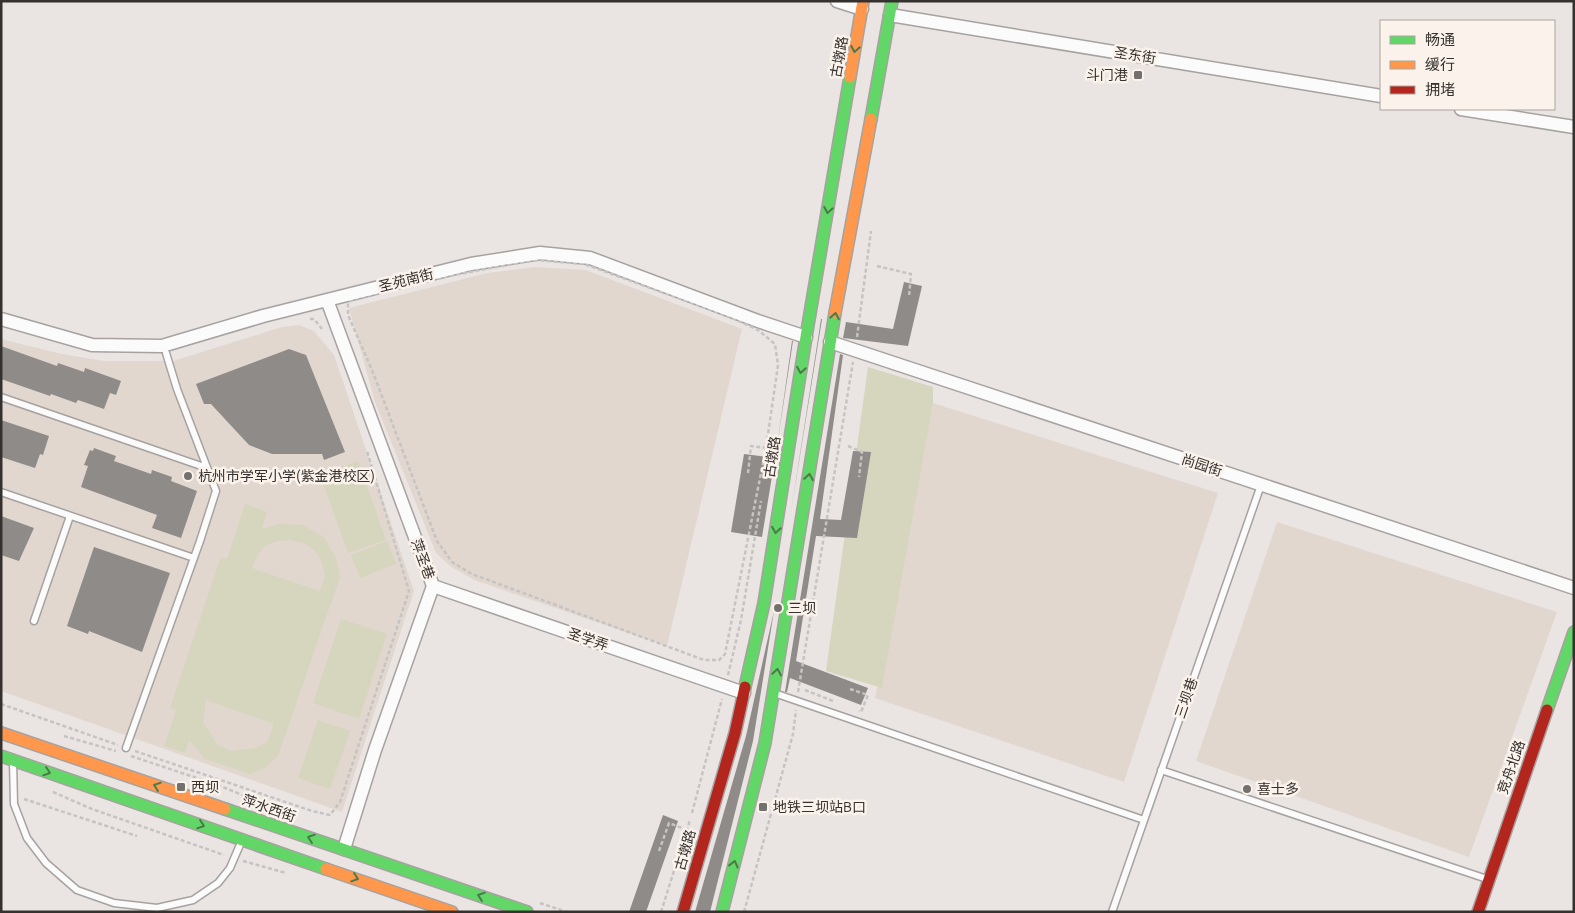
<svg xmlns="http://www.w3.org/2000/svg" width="1575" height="913" font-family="Ubuntu,'Noto Sans SC',sans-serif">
<rect width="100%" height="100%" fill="#eae5e2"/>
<path fill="#e1d7cf" d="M535 267 586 270 742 329 667 646 474 580 450 566 436 553 375 402 349 308 487 273Z
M299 325 314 331 334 355 414 591 342 812 1 691V339L62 354 104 361H173L282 327Z
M933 403 1218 493 1124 782 875 698Z
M1277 522 1557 612 1469 857 1196 761Z"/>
<path fill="#d6d5bd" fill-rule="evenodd" d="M868 367 933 387V403L882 688 826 671Z
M358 461 386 540 348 553 320 475Z
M245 504 267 512 262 529 278 524 303 525 324 537 336 558 340 577 278 756 266 767 250 774 205 759 189 740 185 753 164 746 176 711 170 708 221 557 227 559ZM290 540 304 543 314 550 321 560 325 575 320 591 252 568C259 547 268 541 290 540ZM206 700 274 724 267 742 256 748 231 751 217 744 203 722Z
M387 541 396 564 360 578 351 555Z
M341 619 387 634 359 719 313 703Z
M318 720 350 731 330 789 298 778Z"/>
<path fill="#8e8b89" d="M904 282 922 286 908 346 843 338 846 322 893 329Z
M821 319H822L790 518 818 339Z
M792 341H793L777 446Z
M1 346 57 366 58 363 84 372 85 368 121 381 116 395 110 393 104 409 78 400 76 403 51 394 50 396 1 379Z
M289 349 306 355 345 452 324 460 322 454H272L249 445 211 404H204L196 384Z
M840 354 843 355 820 519 841 520 853 451 871 452 857 538 816 536 796 661 868 688 861 705 790 678 787 692H785Z
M1 420 49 436 43 455 40 454 35 468 1 457Z
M94 448 116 456 114 461 151 474 152 470 172 477 171 481 197 491 181 538 152 528 157 515 81 487 88 466 84 465 90 450 93 451Z
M744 454 775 458 762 537 731 532Z
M1 516 34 528 19 561 1 555Z
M94 547 170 573 142 652 89 631 88 634 67 626Z
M774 611 753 741 710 912H695L746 736Z
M663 815 678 821 646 912H629Z"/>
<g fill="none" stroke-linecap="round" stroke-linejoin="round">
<g stroke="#a6a2a0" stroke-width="9">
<path id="lane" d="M1 397 207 468
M1 492 194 558
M34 621 70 516
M777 694 1144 820
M126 748 200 541 216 491 177 389 166 353
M13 761 14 804 27 838 46 863 77 890 114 903 157 908 193 900 218 883 230 868 242 840
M1161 770 1487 879
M1112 912 1261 485"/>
</g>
<g stroke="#a6a2a0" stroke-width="15">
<path id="street" d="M837 1 862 9
M890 15 1381 96
M1461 109 1574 127
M327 300 433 586 375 750 344 849
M1 319 92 345 162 346 263 316 471 264 540 253 590 258 758 321 806 337
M830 342 1574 588
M433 586 744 693"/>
</g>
<g stroke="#a6a2a0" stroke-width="14">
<path id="fast" d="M871 119 892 1
M745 687 764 603 806 337 850 77
M1547 710 1574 632
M1 756 326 869
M225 809 527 912
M722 912 765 743 835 313"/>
</g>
<g stroke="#a6a2a0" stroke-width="14">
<path id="slow" d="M850 77 863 1
M835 313 871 119
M1 733 225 809
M326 869 452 912"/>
</g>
<g stroke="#a6a2a0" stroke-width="14">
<path id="jam" d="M683 912 735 733 745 687
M1478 912 1547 710"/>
</g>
<path stroke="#c5c4c3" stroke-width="2.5" stroke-dasharray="4 2.5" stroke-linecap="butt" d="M534 260 584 264 728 316 758 330 775 344 778 365 766 448 725 654 719 660H704L472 574 452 562 437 541 372 370 348 315V303L353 299 449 276Z
M877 266 911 274 909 297
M310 319H314L322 329
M857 337 871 231
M848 446 862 452 859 477
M748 473 751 446 766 448
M728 675 741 620 761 501
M850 689 868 695 861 712 859 711
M805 690 833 701
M798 692 853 362
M1 704 118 745
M64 736 116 751
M135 751 312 811 330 815 340 802 409 591 367 451
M131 756 218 785 271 807
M53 792 92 809 224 855
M24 799 137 836
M692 813 722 699
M659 851 669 823 682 828
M243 861 286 873
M540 903 567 912
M661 912 690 820
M744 912 793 734 796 710"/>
<use href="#lane" stroke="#fcfbfb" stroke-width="6"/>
<use href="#street" stroke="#fcfbfb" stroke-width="12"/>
<use href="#fast" stroke="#63d668" stroke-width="11"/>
<use href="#slow" stroke="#ff974d" stroke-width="11"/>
<use href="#jam" stroke="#b3261e" stroke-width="11"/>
</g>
<defs><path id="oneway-chevron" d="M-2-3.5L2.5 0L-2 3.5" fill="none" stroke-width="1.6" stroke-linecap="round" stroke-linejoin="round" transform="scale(1.25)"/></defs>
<g stroke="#497b48">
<use href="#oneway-chevron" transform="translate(855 49) rotate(100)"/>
<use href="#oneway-chevron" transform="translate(828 210) rotate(100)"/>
<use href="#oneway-chevron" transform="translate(835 316) rotate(-80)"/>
<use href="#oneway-chevron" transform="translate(801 370) rotate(99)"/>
<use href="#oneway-chevron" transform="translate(809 477) rotate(-81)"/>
<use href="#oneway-chevron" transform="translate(776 530) rotate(99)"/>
<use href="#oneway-chevron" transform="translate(777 672) rotate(-81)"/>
<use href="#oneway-chevron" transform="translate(47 772) rotate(19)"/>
<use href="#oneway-chevron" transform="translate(157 786) rotate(-161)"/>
<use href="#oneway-chevron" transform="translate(201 825) rotate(19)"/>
<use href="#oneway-chevron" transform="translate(311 838) rotate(-161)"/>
<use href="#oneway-chevron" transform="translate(734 864) rotate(-76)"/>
<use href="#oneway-chevron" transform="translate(355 878) rotate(19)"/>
<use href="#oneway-chevron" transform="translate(481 896) rotate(-161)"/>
</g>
<g fill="#74706d" stroke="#faf2eb" stroke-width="2">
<rect x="1133" y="70" width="10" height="10" rx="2.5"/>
<circle cx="188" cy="476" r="5"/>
<circle cx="778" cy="608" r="5"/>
<rect x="176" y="782" width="10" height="10" rx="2.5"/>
<circle cx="1247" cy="789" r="5"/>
<rect x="758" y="802" width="10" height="10" rx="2.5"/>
</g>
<g text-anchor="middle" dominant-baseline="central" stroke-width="5" stroke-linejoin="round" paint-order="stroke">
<g font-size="14" fill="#34312e" stroke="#faf2eb">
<text transform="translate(1135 55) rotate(9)">圣东街</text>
<text transform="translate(839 57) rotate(-80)">古墩路</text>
<text transform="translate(406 280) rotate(-14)">圣苑南街</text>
<text transform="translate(772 457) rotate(-81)">古墩路</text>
<text transform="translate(1202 465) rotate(18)">尚园街</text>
<text transform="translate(423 559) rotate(70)">萍圣巷</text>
<text transform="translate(588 639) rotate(19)">圣学弄</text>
<text transform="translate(1186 698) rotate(-71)">三坝巷</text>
<text transform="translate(1511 767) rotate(-71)">竞舟北路</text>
<text transform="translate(269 808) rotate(19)">萍水西街</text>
<text transform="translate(685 850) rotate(-74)">古墩路</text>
</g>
<g font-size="14" fill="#34312e" stroke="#faf2eb" text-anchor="start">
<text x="1128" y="75" text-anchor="end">斗门港</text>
<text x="198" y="476">杭州市学军小学(紫金港校区)</text>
<text x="788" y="608">三坝</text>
<text x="191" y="787">西坝</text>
<text x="1257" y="789">喜士多</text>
<text x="773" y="807">地铁三坝站B口</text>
</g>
</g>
<rect width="1575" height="913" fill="none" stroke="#34312e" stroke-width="5"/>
<rect x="1380" y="20" width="175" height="90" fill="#faf2eb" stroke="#aba59f"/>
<rect x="1390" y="36" width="25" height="8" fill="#63d668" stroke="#aba59f"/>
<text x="1425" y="45" font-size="15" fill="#34312e">畅通</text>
<rect x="1390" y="61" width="25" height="8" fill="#ff974d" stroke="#aba59f"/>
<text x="1425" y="70" font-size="15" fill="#34312e">缓行</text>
<rect x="1390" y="86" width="25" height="8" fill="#b3261e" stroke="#aba59f"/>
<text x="1425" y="95" font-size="15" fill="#34312e">拥堵</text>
</svg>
